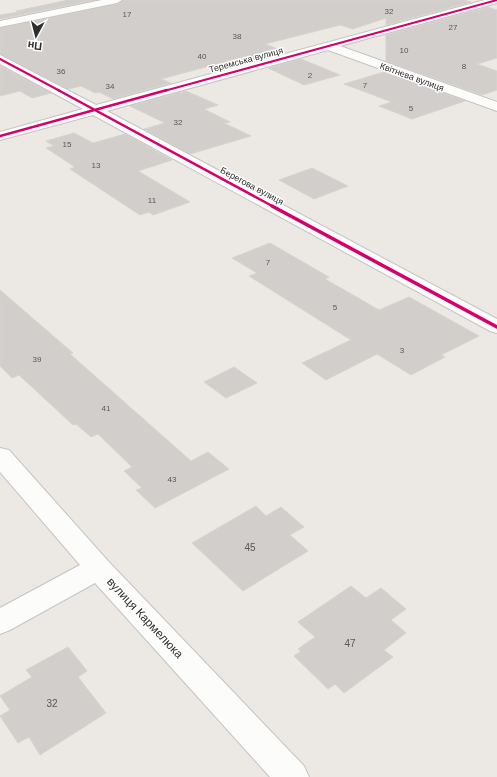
<svg xmlns="http://www.w3.org/2000/svg" width="497" height="777" font-family="Arial,sans-serif">
<rect width="100%" height="100%" fill="#ece8e4"/>
<path fill="#d1cecb" stroke="#d7d4d0" d="M68 0H95L0 19V15L19 12 16 11Z
M123 0H463L471 2 386 25V18L353 29 340 25 265 44 285 52 252 61 243 57 161 79 171 83 113 99 99 92 95 93 81 86 68 89 0 54V28L117 4Z
M488 7 497 10V58L477 64 497 71V90L482 95 386 61V35Z
M301 59 340 75 304 85 268 68Z
M0 66 51 93 32 98 20 91 0 96Z
M384 72 465 101 412 119 379 106 392 102 344 84Z
M186 91 218 105 204 109 230 122 224 123 251 136 190 154 144 129 165 123 130 106Z
M74 133 93 143 125 134 172 160 138 171 190 202 153 215 149 212 140 215 70 169 75 167 46 148 54 146 46 141Z
M312 168 348 186 314 199 279 180Z
M270 243 329 277 325 279 379 310 409 297 479 336 441 355 445 357 411 375 377 354 326 380 302 363 351 340 249 276 257 273 232 258Z
M0 290 73 353 70 354 191 461 208 452 229 469 155 508 136 490 142 488 124 471 132 467 98 434 91 437 76 424 73 425 19 375 12 378 0 366Z
M234 367 257 383 226 398 204 382Z
M256 506 266 516 281 507 304 527 290 535 308 551 243 591 192 543Z
M351 586 366 598 381 588 406 609 391 620 406 633 384 650 393 657 344 693 335 684 328 689 294 656 301 651 298 649 315 637 298 622Z
M68 647 87 671 78 677 106 713 40 755 29 737 18 743 0 716 10 710 0 696 32 677 26 670Z"/>
<g fill="none" stroke-linecap="round" stroke-linejoin="round">
<g stroke="#c5c4c5" stroke-width="2">
<path id="street" d="M102 0H122L117 3 0 27V21Z
M485 0H497V3L340 46 497 102V111L328 50 107 111 497 319V333L490 331 93 115 0 140V132L83 109 0 64V55L96 105Z
M0 448 9 450 108 561 304 766 309 777H270L95 583 10 630 0 634V608L80 565 0 472Z"/>
</g>
<use href="#street" fill="#fcfcfb" fill-rule="evenodd"/>
<g stroke="#fff" stroke-width="3.5">
<path id="cycleway-far2" d="M0 59 60 91
M164 91 497 0"/>
</g>
<g stroke="#fff" stroke-width="4">
<path id="cycleway-far1" d="M58 90 274 207
M0 136 167 90"/>
</g>
<g stroke="#fff" stroke-width="5.5">
<path id="cycleway" d="M272 206 497 327"/>
</g>
<use href="#cycleway-far2" stroke="#d6006c" stroke-width="2"/>
<use href="#cycleway-far1" stroke="#d6006c" stroke-width="2.5"/>
<use href="#cycleway" stroke="#d6006c" stroke-width="3.5"/>
</g>
<g text-anchor="middle" dominant-baseline="central" stroke-width="3" stroke-linejoin="round" paint-order="stroke">
<g font-size="8" fill="#585857">
<text x="389" y="11">32</text>
<text x="127" y="14">17</text>
<text x="453" y="27">27</text>
<text x="237" y="36">38</text>
<text x="404" y="50">10</text>
<text x="202" y="56">40</text>
<text x="464" y="66">8</text>
<text x="61" y="71">36</text>
<text x="310" y="75">2</text>
<text x="365" y="85">7</text>
<text x="110" y="86">34</text>
<text x="411" y="108">5</text>
<text x="178" y="122">32</text>
<text x="67" y="144">15</text>
<text x="96" y="165">13</text>
<text x="152" y="200">11</text>
<text x="268" y="262">7</text>
<text x="335" y="307">5</text>
<text x="402" y="350">3</text>
<text x="37" y="359">39</text>
<text x="106" y="408">41</text>
<text x="172" y="479">43</text>
</g>
<g font-size="9" fill="#2e2e2e" stroke="#fff">
<text transform="translate(246 60) rotate(-15)">Теремська вулиця</text>
<text transform="translate(412 77) rotate(20)">Квітнева вулиця</text>
<text transform="translate(252 186) rotate(28)">Берегова вулиця</text>
</g>
<g font-size="10" fill="#585857">
<text x="250" y="547">45</text>
<text x="350" y="643">47</text>
<text x="52" y="703">32</text>
</g>
<g font-size="12" fill="#2e2e2e" stroke="#fff">
<text transform="translate(145 618) rotate(47)">вулиця Кармелюка</text>
</g>
</g>
<g transform="translate(36 36) rotate(187)" stroke="#ffffff" stroke-width="3" paint-order="stroke">
<path d="M0-3L7 15L0 10L-7 15Z" fill="#2e2e2e"/>
<text y="-6" font-size="11" font-weight="bold" text-anchor="middle" fill="#2e2e2e">Пн</text>
</g>
</svg>
